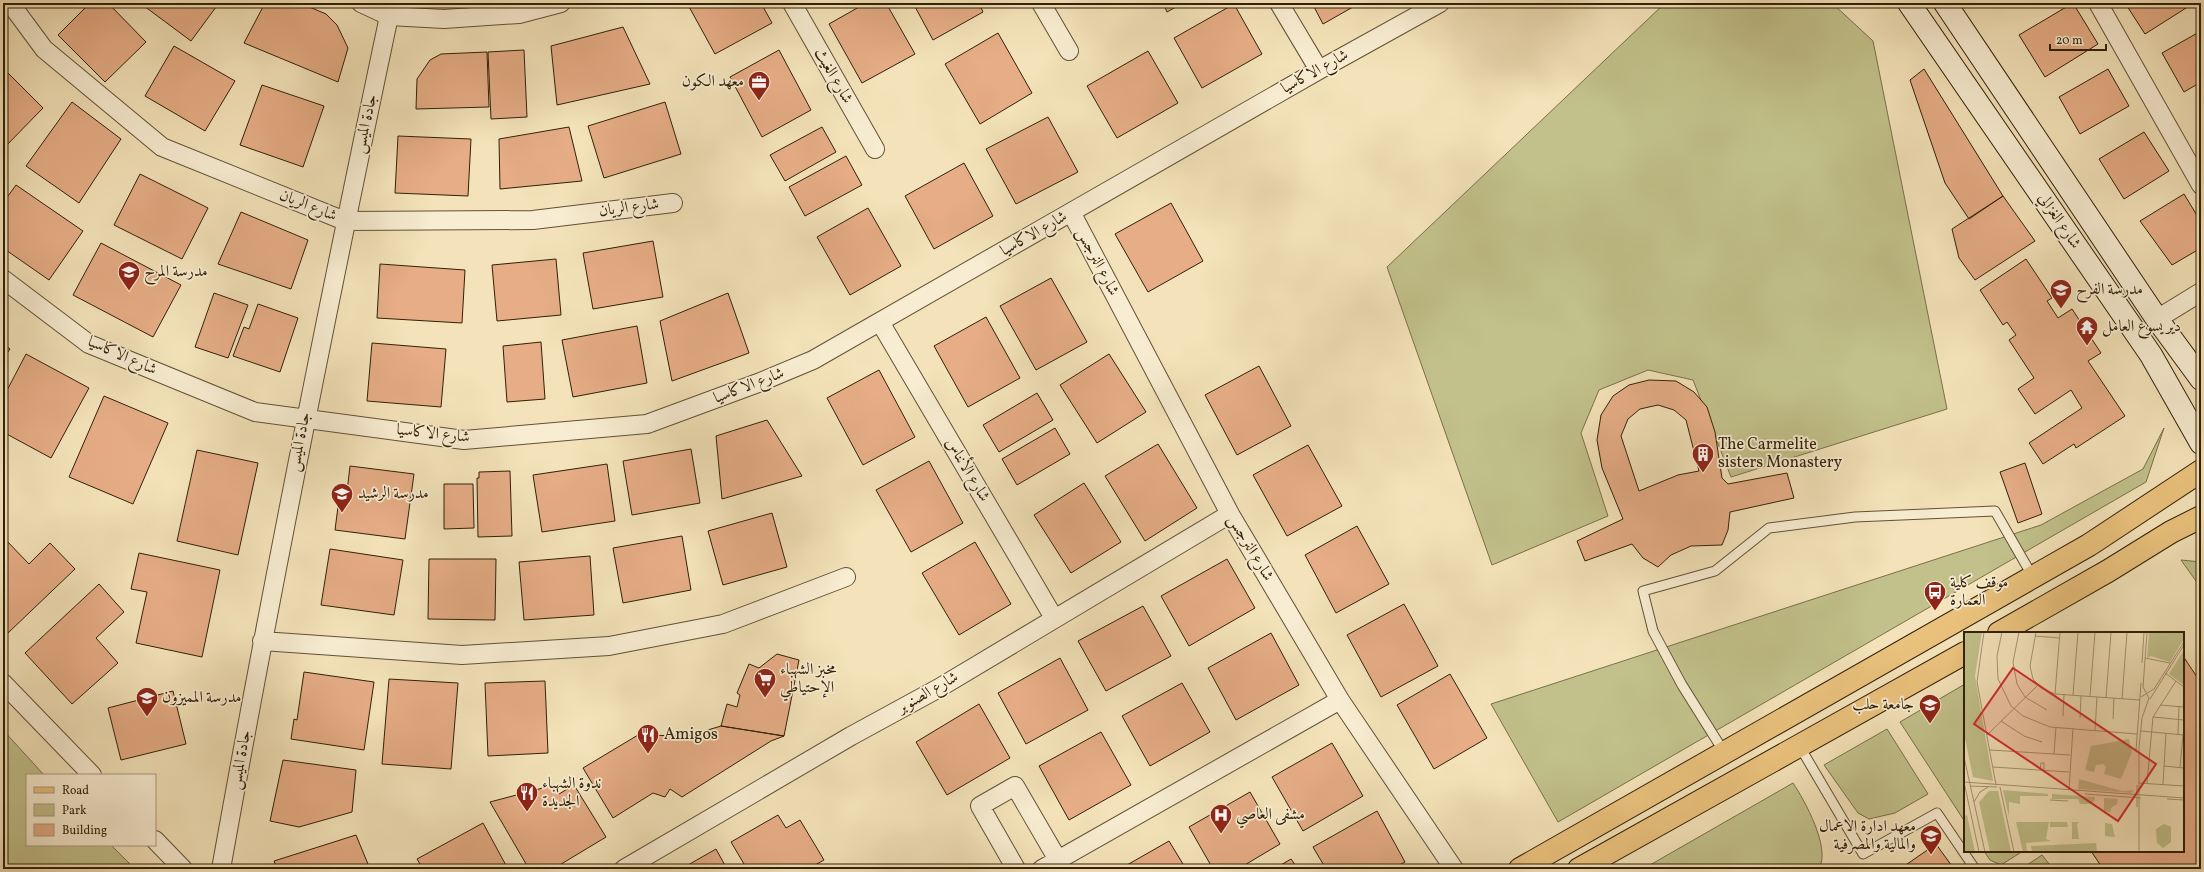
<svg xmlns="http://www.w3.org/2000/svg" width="2204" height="872" font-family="Vollkorn,Amiri,serif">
<rect width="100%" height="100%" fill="#f4e3ba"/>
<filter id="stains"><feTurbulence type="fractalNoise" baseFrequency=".005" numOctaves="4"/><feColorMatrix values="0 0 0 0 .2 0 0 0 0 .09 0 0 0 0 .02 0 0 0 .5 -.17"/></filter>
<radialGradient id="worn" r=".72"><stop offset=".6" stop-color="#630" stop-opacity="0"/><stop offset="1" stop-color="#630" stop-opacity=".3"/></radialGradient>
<path fill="#c2c18b" stroke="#7a7049" d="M1665 3H1832L1873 41 1947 409 1731 477 1693 380 1648 370 1599 390 1581 433 1608 516 1492 565 1387 267Z
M2164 428 2146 482 1558 822 1491 704 2041 525 2143 469Z
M2181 560 2201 562V588Z
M1965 684V822L1900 722Z
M1887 729 1928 794 1895 813 1869 819 1858 813 1824 765Z
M3 730 44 775H27V845H111L135 869H3Z
M1793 783C1805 801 1831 848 1819 869H1643Z
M1984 851H2023L2001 865 1990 860Z
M2042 855 2053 869H2021Z"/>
<path fill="#e6ad86" stroke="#312007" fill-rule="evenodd" d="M90 3H108L146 42 105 82 58 35Z
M140 3H219L191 41Z
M265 3H300L326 14 337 25 348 48 338 82 244 43Z
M687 3H761L772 23 715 54Z
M866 3H886L915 54 862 83 829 24Z
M913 3H979L983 12 933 40Z
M1163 3H1183L1167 12Z
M1312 3H1360L1323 24Z
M2073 3 2098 44 2045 77 2019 35Z
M2125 3H2194L2145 34Z
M1234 4 1262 54 1202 88 1174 38Z
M623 27 650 84 557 105 551 46Z
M2201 31V82L2184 92 2162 53Z
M998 33 1032 93 980 124 945 64Z
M174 46 235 81 205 131 145 96Z
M524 50 527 117 491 119 488 52Z
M779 50 811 110 762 137 730 77Z
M1148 51 1178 103 1117 138 1087 86Z
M487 52 489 107 416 109 417 79 430 60 441 54Z
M3 68 43 108 3 149Z
M1924 69 2003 196 1969 219 1945 183 1910 80Z
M2108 69 2129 106 2080 134 2059 97Z
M262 85 324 106 303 167 240 145Z
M72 102 121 139 79 203 26 166Z
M665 102 681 154 604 178 588 126Z
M1048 117 1078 172 1016 204 986 149Z
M569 127 582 181 500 189 499 139Z
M822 127 836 152 785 181 770 155Z
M2144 132 2169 171 2124 199 2099 159Z
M398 136 471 139 468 196 395 193Z
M846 156 862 185 805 216 789 187Z
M964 163 993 216 934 249 905 196Z
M140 174 208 208 182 259 114 225Z
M16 185 83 231 49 280 3 248V203Z
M2184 194 2201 222V248L2172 265 2140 221Z
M2003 196 2035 241 1975 280 1959 258 1952 229Z
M1171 203 1203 261 1148 292 1115 234Z
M868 208 901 266 850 295 817 237Z
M241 212 308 240 291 289 218 264Z
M653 241 663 297 593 309 583 253Z
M101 243 181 285 153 337 73 295Z
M556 259 561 315 497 321 492 265Z
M2026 259 2052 298 2047 301 2058 318 2072 309 2101 353 2088 361 2125 416 2076 448 2074 444 2043 464 2029 443 2082 408 2071 390 2035 414 2018 389 2034 378 2009 340 2016 335 2007 322 2003 325 1980 290Z
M380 264 465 270 462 323 377 318Z
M1051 278 1087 342 1036 370 1000 306Z
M214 293 248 305 228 358 195 347Z
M728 293 749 353 672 381 660 321Z
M258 304 298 318 280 372 233 356 244 327 249 329Z
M986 317 1020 378 968 407 934 346Z
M637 326 647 383 573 397 562 340Z
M541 342 545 399 507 402 503 346Z
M3 343 10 349 3 359Z
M372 343 446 349 441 407 367 401Z
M26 354 89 388 51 458 3 432V398Z
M1109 354 1146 412 1097 443 1060 385Z
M1259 366 1291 426 1237 455 1205 395Z
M879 370 915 437 863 465 827 398Z
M1649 380 1676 381 1694 392 1707 407 1715 432 1722 478 1728 484 1787 473 1794 498 1730 512 1728 530 1722 545 1691 546 1671 555 1658 567 1643 558 1632 544 1585 561 1577 541 1623 519 1602 468 1597 440 1601 415 1613 396 1629 385ZM1658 405 1674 410 1686 420 1699 471 1678 475 1639 491 1621 436 1628 419 1640 409Z
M1037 393 1053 420 999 452 983 425Z
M104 396 168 423 133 504 69 477Z
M767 420 802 476 722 499 716 436Z
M1055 428 1070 454 1017 485 1002 459Z
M1158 444 1197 508 1145 541 1105 476Z
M1308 445 1342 506 1287 536 1253 475Z
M691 449 700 503 632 515 623 461Z
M197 450 258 463 238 555 177 541Z
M929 461 963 523 911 552 876 490Z
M2025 463 2042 514 2018 523 2000 472Z
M607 464 615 521 542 532 533 475Z
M350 466 414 474 405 539 335 530 339 499 346 500Z
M510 471 512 536 478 537 477 478H479V472Z
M1084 483 1121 542 1071 573 1034 515Z
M444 484H473L474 528 444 529Z
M772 513 787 567 723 585 708 531Z
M1357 526 1389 584 1336 613 1305 555Z
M682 536 691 590 623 603 613 548Z
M4 538 29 564 50 543 75 569 8 633 3 628Z
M975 542 1011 604 959 635 922 573Z
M330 549 403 560 394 615 321 605Z
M139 553 220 570 202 657 136 643 147 592 131 589Z
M590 556 594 615 524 620 519 562Z
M429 559H496L495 620 428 619Z
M1227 559 1255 608 1189 646 1161 596Z
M99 584 124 612 96 638 118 663 72 704 25 653Z
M1404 604 1438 666 1381 697 1347 635Z
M1143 606 1171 656 1106 691 1078 641Z
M1271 633 1299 685 1236 720 1208 668Z
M777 654 799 660 784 736 721 726 727 704 737 707 740 695 737 693 749 664 759 668Z
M2183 656 2201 683V862L2191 869H2103L2091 851H2183Z
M1060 658 1088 710 1026 744 998 693Z
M304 672 374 682 364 750 291 739 294 719 297 720Z
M1450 674 1487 738 1434 769 1397 705Z
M389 679 458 683 451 769 382 764Z
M545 681 548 753 488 756 485 683Z
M1182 683 1210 732 1150 766 1122 716Z
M173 691 186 744 121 760 108 708Z
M979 704 1010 758 947 795 916 742Z
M721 726 784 736 771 741 682 797 670 789 665 797 653 793 613 818 583 768 638 735 688 736Z
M1101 732 1131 785 1069 820 1039 766Z
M1332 743 1363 796 1303 831 1272 777Z
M283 760 356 770 352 812 299 827 270 821Z
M554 785 559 794 574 785 606 837 553 869H529L490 802Z
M1250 792 1280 844 1238 869H1213L1189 827Z
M1377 811 1405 862 1392 869H1326L1313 847Z
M778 815 786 828 800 820 824 860 808 869H747L731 842Z
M483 823 508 869H423L417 859Z
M356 835 370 869H277L274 861Z
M1169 841 1186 869H1120Z
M1936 844 1954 869H1900Z
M716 849 727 869H681Z
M1291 859 1298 869H1274Z"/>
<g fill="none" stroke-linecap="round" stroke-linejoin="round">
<g stroke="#625134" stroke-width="11">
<path id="service" d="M1800 747 1863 854 1937 813 1975 869
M1724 752 1682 685 1653 631 1643 591 1715 571 1769 528 1855 517 1995 511 2033 577"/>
</g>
<g stroke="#625134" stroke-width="20">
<path id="minor" d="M10 3 44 49 162 147 345 221 533 220 673 203
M361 3 389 16 444 19 519 14 561 3
M792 3 875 149
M1041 3 1069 51
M1279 3 1319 70
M2098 3 2201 185
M1071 212 1230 514 1340 700 1454 869
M3 279 89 344 255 412 464 440 647 424 758 383 813 360 1319 70 1440 3
M2157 319 2201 292
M880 322 1054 618
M262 641 462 655 609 646 723 624 846 577
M3 683 92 775
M155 840 183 869
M221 869C272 584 329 300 389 16
M624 869 851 736 939 688 1230 514
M1016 869 980 806 1015 786 1058 860
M1042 869 1340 700"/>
</g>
<g stroke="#312007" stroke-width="24">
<path id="secondary" d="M1909 3 2151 355 2201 443
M1945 3 2157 319 2201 379"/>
</g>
<g stroke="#312007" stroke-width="24">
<path id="primary" d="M1999 633 2108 571 2171 532 2201 517
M1520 869 2089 545 2201 471
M1579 869 1965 653"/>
</g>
<use href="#service" stroke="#f8edd2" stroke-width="9"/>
<use href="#minor" stroke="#f8edd2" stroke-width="18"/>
<use href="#secondary" stroke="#f8edd2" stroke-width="22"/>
<use href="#primary" stroke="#eac27d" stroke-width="22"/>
</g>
<defs>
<g id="office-pin" transform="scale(1.15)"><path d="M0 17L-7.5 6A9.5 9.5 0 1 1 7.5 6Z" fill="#8f2418" stroke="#f8edd2"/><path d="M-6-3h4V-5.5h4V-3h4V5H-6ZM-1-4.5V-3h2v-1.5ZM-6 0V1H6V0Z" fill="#fff"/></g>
<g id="school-pin" transform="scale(1.15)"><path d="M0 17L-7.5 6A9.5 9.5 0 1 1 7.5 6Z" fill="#8f2418" stroke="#f8edd2"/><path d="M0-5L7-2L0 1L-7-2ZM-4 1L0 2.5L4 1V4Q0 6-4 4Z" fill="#fff"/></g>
<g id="temple-pin" transform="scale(1.15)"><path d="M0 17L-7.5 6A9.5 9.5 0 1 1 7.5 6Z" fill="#8f2418" stroke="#f8edd2"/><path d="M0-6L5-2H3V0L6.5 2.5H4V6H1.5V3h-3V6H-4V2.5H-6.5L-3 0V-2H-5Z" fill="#fff"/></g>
<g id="building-pin" transform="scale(1.15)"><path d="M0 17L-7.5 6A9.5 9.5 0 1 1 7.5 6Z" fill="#8f2418" stroke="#f8edd2"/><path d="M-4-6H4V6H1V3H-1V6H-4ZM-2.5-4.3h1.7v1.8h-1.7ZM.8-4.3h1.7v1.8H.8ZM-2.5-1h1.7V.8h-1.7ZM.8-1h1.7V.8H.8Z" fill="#fff"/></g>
<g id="bus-pin" transform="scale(1.15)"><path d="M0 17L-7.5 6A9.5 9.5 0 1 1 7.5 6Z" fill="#8f2418" stroke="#f8edd2"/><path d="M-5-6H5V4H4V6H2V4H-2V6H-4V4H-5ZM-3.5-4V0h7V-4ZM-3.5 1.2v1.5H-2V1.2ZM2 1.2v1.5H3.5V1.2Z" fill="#fff"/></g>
<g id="supermarket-pin" transform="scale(1.15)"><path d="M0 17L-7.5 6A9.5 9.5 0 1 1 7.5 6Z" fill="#8f2418" stroke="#f8edd2"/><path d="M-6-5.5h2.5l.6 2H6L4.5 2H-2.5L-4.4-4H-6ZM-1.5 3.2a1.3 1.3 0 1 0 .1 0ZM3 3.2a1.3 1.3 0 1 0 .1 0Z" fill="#fff"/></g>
<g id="university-pin" transform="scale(1.15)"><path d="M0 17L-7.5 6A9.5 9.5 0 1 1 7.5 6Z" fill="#8f2418" stroke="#f8edd2"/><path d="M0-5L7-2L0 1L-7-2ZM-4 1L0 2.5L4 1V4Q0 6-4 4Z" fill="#fff"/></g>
<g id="restaurant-pin" transform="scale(1.15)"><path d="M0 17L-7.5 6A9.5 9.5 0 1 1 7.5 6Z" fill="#8f2418" stroke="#f8edd2"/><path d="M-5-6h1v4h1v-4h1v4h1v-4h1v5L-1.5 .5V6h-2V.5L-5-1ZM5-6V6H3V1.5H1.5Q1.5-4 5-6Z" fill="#fff"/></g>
<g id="hospital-pin" transform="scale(1.15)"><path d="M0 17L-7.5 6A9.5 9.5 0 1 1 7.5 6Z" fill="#8f2418" stroke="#f8edd2"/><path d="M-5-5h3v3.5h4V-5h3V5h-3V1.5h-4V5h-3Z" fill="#fff"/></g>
</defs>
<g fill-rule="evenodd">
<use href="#office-pin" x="759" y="82"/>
<use href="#school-pin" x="129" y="272"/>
<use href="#school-pin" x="2061" y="290"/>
<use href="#temple-pin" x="2087" y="327"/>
<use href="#building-pin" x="1703" y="454"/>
<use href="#school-pin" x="342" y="494"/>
<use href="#bus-pin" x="1935" y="592"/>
<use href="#supermarket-pin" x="765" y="679"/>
<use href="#school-pin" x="147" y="698"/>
<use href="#university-pin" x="1930" y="705"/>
<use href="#restaurant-pin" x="648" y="735"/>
<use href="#restaurant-pin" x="527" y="793"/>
<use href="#hospital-pin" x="1221" y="815"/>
<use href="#university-pin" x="1931" y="836"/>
</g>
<g text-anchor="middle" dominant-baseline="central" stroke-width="3.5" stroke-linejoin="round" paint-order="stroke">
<g font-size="16" fill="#312007" stroke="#f8edd2">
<text transform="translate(1315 72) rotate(-29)">شارع الاكاسيا</text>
<text transform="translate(833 76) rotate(60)">شارع الغيث</text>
<text transform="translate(366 124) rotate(-78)">جادة الميس</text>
<text transform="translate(308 206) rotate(22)">شارع الريان</text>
<text transform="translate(629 208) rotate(-7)">شارع الريان</text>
<text transform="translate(2059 221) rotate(56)">شارع الغزالي</text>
<text transform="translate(1034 234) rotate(-30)">شارع الاكاسيا</text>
<text transform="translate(1097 262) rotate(62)">شارع النرجس</text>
<text transform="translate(122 356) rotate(24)">شارع الاكاسيا</text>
<text transform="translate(749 386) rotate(-21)">شارع الاكاسيا</text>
<text transform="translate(433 434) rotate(6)">شارع الاكاسيا</text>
<text transform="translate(300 442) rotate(-79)">جادة الميس</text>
<text transform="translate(967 470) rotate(59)">شارع الأنناس</text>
<text transform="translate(1250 548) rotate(59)">شارع النرجس</text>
<text transform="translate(928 693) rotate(-30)">شارع الصنوبر</text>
<text transform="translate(241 760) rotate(-80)">جادة الميس</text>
</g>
<g font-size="16" fill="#312007" stroke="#f8edd2" text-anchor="start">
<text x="744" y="82" text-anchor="end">معهد الكون</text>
<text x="144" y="272">مدرسة المرح</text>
<text x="2076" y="290">مدرسة الفرح</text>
<text x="2102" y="327">دير يسوع العامل</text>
<text x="1718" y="445">The Carmelite<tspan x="1718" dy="18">sisters Monastery</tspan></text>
<text x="358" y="494">مدرسة الرشيد</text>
<text x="1950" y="583">موقف كلية<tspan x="1950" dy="18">العمارة</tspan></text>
<text x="780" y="670">مخبز الشهباء<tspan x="780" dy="18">الإحتياطي</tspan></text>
<text x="162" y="698">مدرسة المميزون</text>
<text x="1914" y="705" text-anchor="end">جامعة حلب</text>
<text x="664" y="735">Amigos</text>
<text x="542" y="784">ندوة الشهباء<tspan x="542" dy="18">الجديدة</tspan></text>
<text x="1236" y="815">مشفى العاصي</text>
<text x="1916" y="827" text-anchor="end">معهد ادارة الاعمال<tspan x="1916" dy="18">والمالية والمصرفية</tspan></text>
</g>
</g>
<g transform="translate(1964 632)">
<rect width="220" height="220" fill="#f4e3ba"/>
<path d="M0 0H18L11 44 29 149 9 145 0 102ZM185 0H220V7L206 30 187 24 183 26ZM220 18V53L205 42ZM165 107 168 120 157 147 140 142 142 135 139 132 132 133 130 140 121 138 127 114ZM115 147 158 159 170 158 167 161 114 157ZM39 158 84 162V164H56V172L45 170V185ZM25 159H34L47 220H26L15 170ZM88 162 131 165V167L128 172H116L114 167H88ZM140 166 154 167 153 172 147 176V180L140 179ZM3 183 11 220H0V184ZM52 190H85L82 207 87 209 62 211 63 220H59ZM86 190H103L104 195H86ZM108 190H115L113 192 115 207H108ZM141 191 148 192 151 205 141 204ZM200 192 207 195V210L199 216 193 211 192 197ZM132 211 133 220H68L67 214Z" fill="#c2c18b"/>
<path fill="none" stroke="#a69572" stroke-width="1" d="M20 0 13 50 32 153M38 0 33 24 34 47 47 74 59 84 86 95 173 102M55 0 49 30 53 52 61 65 83 78M72 0 66 34 69 47 77 56 91 62 176 68M71 4 95 6M181 26 206 31M178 31 180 0M201 41 220 55M91 62 96 0M109 63 114 0M126 64 131 0M177 65 190 57 220 10M142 66 147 0M158 67 163 0M186 67 220 13M196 73 220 75M99 84 100 62M189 85 220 88M116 86 117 64M149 87 150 66M37 89 60 104 78 110M131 98 133 65M177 99 220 103M214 102 215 74M23 103 73 54M26 118 106 123M172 119 177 51M90 122 92 95M0 125 21 220M200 134 220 136M29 135 105 140M216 135 219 103M76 138 77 131H80V138M0 150 220 166M0 150 15 220M175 151 220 154M183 151 189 85 212 49M199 152 202 101M173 153V175M6 154 33 155M36 155 50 220M105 158 109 96M121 162 177 166M203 167 220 168M86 168 104 169M10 170 16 160 24 155M175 220V115L178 86 185 66 179 55 183 0"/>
<path fill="#d62828" fill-opacity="0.15" stroke="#d62828" stroke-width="2" d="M49 36 192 132 154 189 10 92Z"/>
<rect width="220" height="220" fill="none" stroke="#312007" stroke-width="2"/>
</g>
<rect width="2204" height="872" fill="none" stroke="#f4e3ba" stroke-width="16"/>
<rect x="4" y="4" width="2196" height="864" fill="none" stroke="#312007" stroke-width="2"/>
<rect x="8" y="8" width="2188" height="856" fill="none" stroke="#312007"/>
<rect x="26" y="774" width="130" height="72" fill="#f8edd2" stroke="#a89b81"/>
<rect x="34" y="787" width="20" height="6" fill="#eac27d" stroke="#a89b81"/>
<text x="62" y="794" font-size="12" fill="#312007">Road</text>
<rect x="34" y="804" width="20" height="12" fill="#c2c18b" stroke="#a89b81"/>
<text x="62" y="814" font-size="12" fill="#312007">Park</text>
<rect x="34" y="824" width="20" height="12" fill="#e6ad86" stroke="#a89b81"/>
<text x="62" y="834" font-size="12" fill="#312007">Building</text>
<path d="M2050 44v6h56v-6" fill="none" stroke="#312007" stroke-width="2"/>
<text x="2056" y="44" font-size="12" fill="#312007" stroke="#f8edd2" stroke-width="3" paint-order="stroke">20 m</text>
<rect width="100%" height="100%" filter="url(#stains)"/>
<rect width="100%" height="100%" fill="url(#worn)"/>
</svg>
